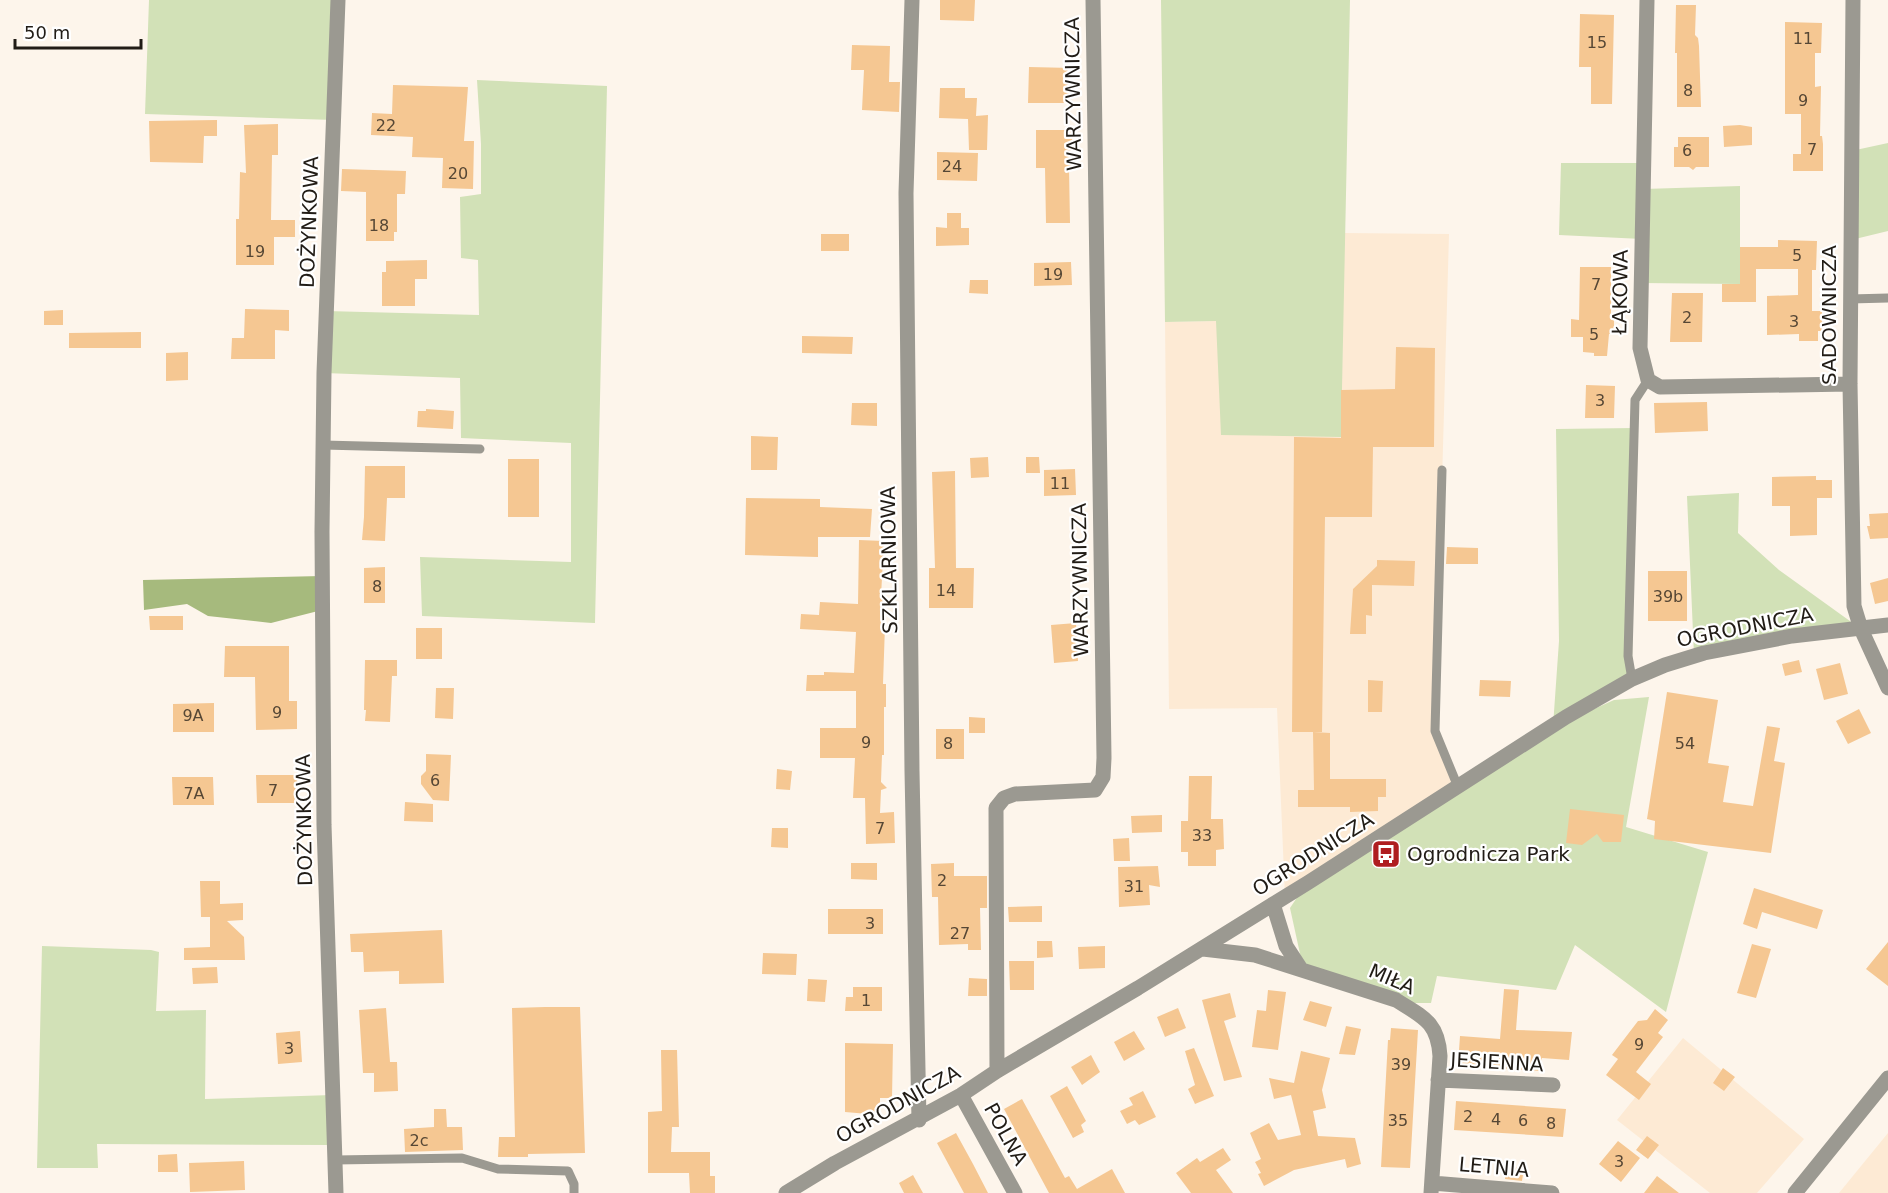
<svg xmlns="http://www.w3.org/2000/svg" width="1888" height="1193" font-family="'DejaVu Sans',sans-serif">
<rect width="100%" height="100%" fill="#fdf5eb"/>
<path fill="#fdead4" d="M1344 233 1449 234 1435 731 1458 787 1285 897 1277 708 1169 709 1165 322 1216 321 1341 437Z
M1683 1038 1804 1139 1757 1193H1710L1617 1120Z
M1888 1133V1193H1839Z"/>
<path fill="#d2e1b7" d="M149 0H332L334 120 145 114Z
M1161 0H1350L1341 437 1221 435 1216 321 1165 322Z
M477 80 607 86 595 623 422 616 420 557 571 562V443L461 438 460 378 324 373 326 311 479 315 478 260 461 258 460 197 481 194V144Z
M1888 143V231L1851 240V151Z
M1561 163H1644V189L1740 186V284L1641 283 1642 239 1559 235Z
M1634 428 1632 679 1553 726 1559 641 1556 429Z
M1739 493 1738 533 1779 570 1861 629 1694 655 1687 496Z
M1649 697 1626 827 1708 852 1666 1012 1575 945 1556 990 1437 976 1431 1003H1399L1304 972 1290 908 1300 893 1563 723 1614 700Z
M42 946 151 950 159 952 156 1011 206 1010 205 1099 332 1095 334 1145 97 1144 98 1168H37Z"/>
<path fill="#a6ba7d" d="M322 576V610L271 623 208 616 187 604 144 610 143 580Z"/>
<path fill="#f5c792" d="M940 0H975L974 21 940 20Z
M1676 5H1696L1695 35 1698 38 1699 46 1701 107H1677V53H1675Z
M1580 14 1614 15 1612 104H1591V67H1579Z
M1785 22 1822 23 1821 53H1815V87L1821 86 1820 136H1822L1823 144V171H1793V154H1801V114H1785Z
M852 45 890 46 889 82H900L899 112 862 110 864 70H851Z
M1029 67 1072 68V96L1068 97V103H1028Z
M393 85 468 87 464 141H474L473 189 442 188 443 158 412 157 413 137 371 135 372 113 392 114Z
M940 88H965V98H977L976 116 988 115 987 150H969L968 119 939 118Z
M217 120V136H204L203 163 150 162 149 121Z
M278 124V155H272L271 220H295V237H274V265H236V219H239L240 172 246 173 244 125Z
M1740 125 1752 127V145L1724 147 1723 126Z
M1036 130H1072V168H1069L1070 223H1046L1045 168H1036Z
M1678 137H1709V167H1696L1693 170 1689 167H1674V147H1678Z
M937 152 978 153 977 181 937 180Z
M342 169 406 171 405 194H397V232H394V241H366V192L341 191Z
M947 213H961V228H969V245L936 246V227L947 228Z
M821 234H849V251H821Z
M1778 240 1817 241 1816 270H1812V311H1822V331H1818V341H1799V334L1767 335V296L1798 295V269H1756V302H1722V284H1740V247H1778Z
M427 260V279H415V306H382V272H386V261Z
M1071 262 1072 285 1034 286V263Z
M1580 267H1611V320H1614V334H1609L1607 356H1594V353L1583 352V337H1571V319L1579 320Z
M970 280H988V294L969 293Z
M1672 293H1703L1702 342H1670Z
M245 309 289 310V331L275 330V359H231L232 338H244Z
M63 310V325H44V311Z
M141 332V348H69V333Z
M802 336 853 337 852 354 802 353Z
M1396 347 1435 348 1434 447H1373L1372 517H1325L1322 732H1292L1294 437 1341 438V390L1395 389Z
M188 352V380L166 381V353Z
M1586 385 1615 386 1614 418H1585Z
M1707 402 1708 431 1655 433 1654 403Z
M852 403H877V426L851 425Z
M426 409 454 411 453 429 417 427 418 411H426Z
M751 436 778 437 777 470H751Z
M988 457 989 477 971 478 970 458Z
M1026 457H1039L1040 473H1026Z
M508 459H539V517H508Z
M365 466H405V498H387L385 541 362 540 364 517Z
M1075 469 1076 495 1044 496V470Z
M955 471 956 568H974L973 608H929V568H935L932 472Z
M1816 476V480H1832V498H1817V535L1790 536V506H1772V477Z
M746 498 820 499V507L872 509 870 537H818V557L745 555Z
M1888 513V538L1870 539 1867 526H1870L1869 514Z
M859 540 884 541 881 596H886L883 684H886V707H884V755H882L881 782 887 788 881 790 880 813 894 812 895 843 866 844 865 798H853L855 758H820V728H856V691H806L807 675H824V672L854 673 856 632 800 629 801 614 819 615 820 602 858 604Z
M1447 547 1478 548V564H1446Z
M1377 560 1415 561 1414 586 1372 585V616L1366 615V634H1350L1353 589 1377 566Z
M385 567V603H364V568Z
M1648 571H1687V621H1648Z
M1888 578V601L1875 604 1870 583Z
M149 616H183V630H150Z
M1076 623 1078 661 1054 663 1051 625Z
M416 628H442V659H416Z
M225 646H289V701H297V729L256 730 255 677H224Z
M365 660H397V676H392L390 722 365 721 366 710H364Z
M1799 660 1802 672 1785 676 1782 664Z
M1840 663 1848 694 1824 700 1816 669Z
M1368 680 1383 681 1382 712H1368Z
M1480 680 1511 681 1510 697 1479 696Z
M436 688H454L453 719 435 718Z
M1667 692 1718 700 1708 763 1729 766 1723 802 1753 806 1767 726 1780 728 1774 761 1785 763 1771 853 1654 839 1655 821 1647 819Z
M214 703V732H173V704Z
M1859 709 1871 733 1848 744 1836 721Z
M969 717 985 718V733H969Z
M936 729H964V759H936Z
M1313 732 1330 733V779H1386V797H1378V811L1350 812V807H1298V790H1314Z
M426 754 451 755 449 801 433 800 421 784V776L426 771Z
M777 769 792 771 790 790 776 789Z
M256 775H297L298 803H257Z
M1189 776H1212L1211 819H1223L1224 849 1216 850V866H1188V852H1181V821H1188Z
M172 777H213L214 805H173Z
M405 802 433 804V822L404 821Z
M1570 809 1624 815 1621 842H1603L1597 834 1582 845 1566 843Z
M1162 815V832L1132 833 1131 816Z
M772 828H788V848L771 847Z
M1129 838 1130 861H1114L1113 839Z
M851 863H877V880L851 879Z
M954 863V876H987V908H980L981 950H968V944L939 945 938 897H932L931 864Z
M1158 866 1160 887 1149 885 1150 905 1119 907 1118 867Z
M200 881H220V904L243 903V920L227 921 244 937 245 960H184V948L210 947V917H201Z
M1754 888 1823 910 1817 929 1762 912 1757 929 1743 924Z
M1042 906V922H1009L1008 907Z
M828 909H883V934H828Z
M442 930 444 983 399 984V971L364 972 363 952H351L350 934Z
M1037 941H1052L1053 957 1037 958Z
M1888 942V986L1866 969Z
M1752 944 1771 949 1756 998 1737 993Z
M1105 946V968L1079 969 1078 947Z
M763 953 797 954 796 975 762 974Z
M1009 961H1034V990H1010Z
M217 967 218 983 193 984 192 968Z
M969 978 987 979V996H968Z
M808 979 827 980 825 1002 807 1001Z
M853 987H882V1011H845L846 997H853Z
M1504 989 1519 990 1516 1030 1572 1032 1569 1060 1542 1058 1541 1071 1458 1065 1460 1036 1500 1039Z
M1268 990 1286 992 1278 1050 1252 1047 1257 1010 1266 1011Z
M1230 993 1236 1017 1224 1021 1242 1077 1224 1081 1202 1000Z
M1310 1001 1332 1007 1326 1027 1303 1020Z
M545 1007H580L585 1153 528 1154V1157H498L499 1137H515L512 1008Z
M386 1008 390 1062H397L398 1091 374 1092V1073H363L359 1010Z
M1178 1008 1186 1028 1165 1037 1157 1017Z
M1655 1009 1668 1020 1658 1033 1663 1037 1636 1072 1651 1084 1639 1100 1606 1075 1618 1059 1612 1055 1638 1021 1647 1020Z
M1346 1026 1361 1029 1355 1055 1339 1054Z
M1391 1028 1418 1030 1410 1168 1381 1167 1388 1040H1390Z
M300 1031 302 1062 278 1064 276 1033Z
M1134 1031 1145 1049 1124 1061 1114 1042Z
M845 1043 893 1044 892 1098H880V1115L845 1112Z
M1194 1048 1214 1096 1195 1104 1188 1089 1195 1085 1185 1051Z
M661 1050H677L679 1127H672L671 1152H710V1176H715V1193H690L689 1173H648V1112L662 1111Z
M1301 1051 1330 1058 1322 1090 1326 1108 1313 1111 1318 1136 1355 1138 1361 1164 1347 1168 1345 1159 1294 1170 1264 1186 1258 1174 1261 1173 1255 1162 1261 1159 1250 1133 1269 1123 1278 1140 1301 1135 1291 1095 1274 1099 1269 1078 1294 1083Z
M1091 1055 1100 1072 1082 1085 1071 1067Z
M1723 1068 1735 1077 1724 1091 1713 1083Z
M1067 1086 1086 1121 1081 1125 1084 1132 1073 1138 1050 1096Z
M1143 1091 1156 1117 1139 1125 1135 1120 1127 1124 1120 1111 1133 1105 1129 1098Z
M1022 1099 1065 1178 1069 1176 1077 1189 1112 1169 1125 1193H1049L1004 1109Z
M1456 1101 1566 1109 1563 1137 1454 1130Z
M434 1109H446L447 1127H462L463 1150 405 1152 404 1129 434 1127Z
M956 1133 973 1164 988 1193H964L937 1143Z
M1647 1136 1659 1145 1648 1159 1636 1150Z
M1618 1141 1640 1158 1621 1182 1599 1164Z
M1223 1148 1231 1160 1216 1170 1233 1193H1191L1176 1173 1197 1158 1200 1162Z
M177 1154 178 1172H158V1155Z
M244 1161 245 1190 190 1192 189 1163Z
M1506 1167 1524 1168 1522 1181 1505 1179Z
M913 1175 923 1193H904L899 1183Z
M1657 1176 1679 1193H1644Z"/>
<g fill="none" stroke-linecap="round" stroke-linejoin="round">
<path stroke="#9b9991" stroke-width="9" d="M1850 299 1888 298
M323 445 480 449
M1442 470 1435 731 1458 787
M1632 679 1628 656 1635 400 1648 380
M335 1160 462 1158 498 1169 568 1171 574 1184V1193"/>
<path stroke="#9b9991" stroke-width="15" d="M912 0 906 193 912 771 919 1120
M1647 0 1640 348 1648 380 1660 387 1850 384
M1853 0 1850 384 1854 606 1861 629 1888 688
M1273 904 1286 946 1301 969
M1203 949 1255 955 1396 1000C1423 1017 1438 1022 1440 1056L1431 1193
M997 1071 996 808 1004 798 1015 794 1095 790 1103 777 1104 758 1093 0
M1438 1080 1553 1085
M961 1095 1015 1193
M1432 1183 1552 1193
M336 1193 324 825 322 532 324 373 338 0
M786 1193 835 1163 961 1095 997 1071 1138 988 1309 882 1566 717 1632 679 1665 665 1704 653 1792 636 1888 625"/>
<path stroke="#9b9991" stroke-width="15" d="M1795 1193 1888 1078"/>
</g>
<defs>
<g id="bus-square" transform="scale(1.5)"><rect x="-9" y="-9" width="18" height="18" rx="4" fill="#af1d20" stroke="#fff"/><path d="M-5-6H5V4H4V6H2V4H-2V6H-4V4H-5ZM-3.5-4V0h7V-4ZM-3.5 1.2v1.5H-2V1.2ZM2 1.2v1.5H3.5V1.2Z" fill="#fff"/></g>
</defs>
<g fill-rule="evenodd">
<use href="#bus-square" x="1386" y="854"/>
</g>
<g text-anchor="middle" dominant-baseline="central" stroke-width="4.5" stroke-linejoin="round" paint-order="stroke">
<g font-size="16" fill="#564735">
<text x="1803" y="38">11</text>
<text x="1597" y="42">15</text>
<text x="1688" y="90">8</text>
<text x="1803" y="100">9</text>
<text x="386" y="125">22</text>
<text x="1812" y="149">7</text>
<text x="1687" y="150">6</text>
<text x="952" y="166">24</text>
<text x="458" y="173">20</text>
<text x="379" y="225">18</text>
<text x="255" y="251">19</text>
<text x="1797" y="255">5</text>
<text x="1053" y="274">19</text>
<text x="1596" y="284">7</text>
<text x="1687" y="317">2</text>
<text x="1794" y="321">3</text>
<text x="1594" y="334">5</text>
<text x="1600" y="400">3</text>
<text x="1060" y="483">11</text>
<text x="377" y="586">8</text>
<text x="946" y="590">14</text>
<text x="1668" y="596">39b</text>
<text x="277" y="712">9</text>
<text x="193" y="715">9A</text>
<text x="866" y="742">9</text>
<text x="948" y="743">8</text>
<text x="1685" y="743">54</text>
<text x="435" y="780">6</text>
<text x="273" y="790">7</text>
<text x="194" y="793">7A</text>
<text x="880" y="828">7</text>
<text x="1202" y="835">33</text>
<text x="942" y="880">2</text>
<text x="1134" y="886">31</text>
<text x="870" y="923">3</text>
<text x="960" y="933">27</text>
<text x="866" y="1000">1</text>
<text x="1639" y="1044">9</text>
<text x="289" y="1048">3</text>
<text x="1401" y="1064">39</text>
<text x="1468" y="1116">2</text>
<text x="1496" y="1119">4</text>
<text x="1398" y="1120">35</text>
<text x="1523" y="1120">6</text>
<text x="1551" y="1123">8</text>
<text x="419" y="1140">2c</text>
<text x="1619" y="1161">3</text>
</g>
<g font-size="20" fill="#211c16" stroke="#fff">
<text transform="translate(1073 94) rotate(-91)">WARZYWNICZA</text>
<text transform="translate(309 222) rotate(-88)">DOŻYNKOWA</text>
<text transform="translate(1620 292) rotate(-89)">ŁĄKOWA</text>
<text transform="translate(1829 315) rotate(-90)">SADOWNICZA</text>
<text transform="translate(889 560) rotate(-91)">SZKLARNIOWA</text>
<text transform="translate(1080 580) rotate(-91)">WARZYWNICZA</text>
<text transform="translate(1745 627) rotate(-11)">OGRODNICZA</text>
<text transform="translate(304 820) rotate(-91)">DOŻYNKOWA</text>
<text transform="translate(1313 854) rotate(-32)">OGRODNICZA</text>
<text transform="translate(1392 979) rotate(23)">MIŁA</text>
<text transform="translate(1497 1062) rotate(3)">JESIENNA</text>
<text transform="translate(898 1104) rotate(-29)">OGRODNICZA</text>
<text transform="translate(1006 1134) rotate(61)">POLNA</text>
<text transform="translate(1494 1167) rotate(5)">LETNIA</text>
</g>
<g font-size="20" fill="#211c16" stroke="#fff" text-anchor="start">
<text x="1407" y="854">Ogrodnicza Park</text>
</g>
</g>
<path d="M15 39v9h126v-9" fill="none" stroke="#211c16" stroke-width="3"/>
<text x="24" y="39" font-size="18" fill="#211c16" stroke="#ffffff" stroke-width="4.5" paint-order="stroke">50 m</text>
</svg>
